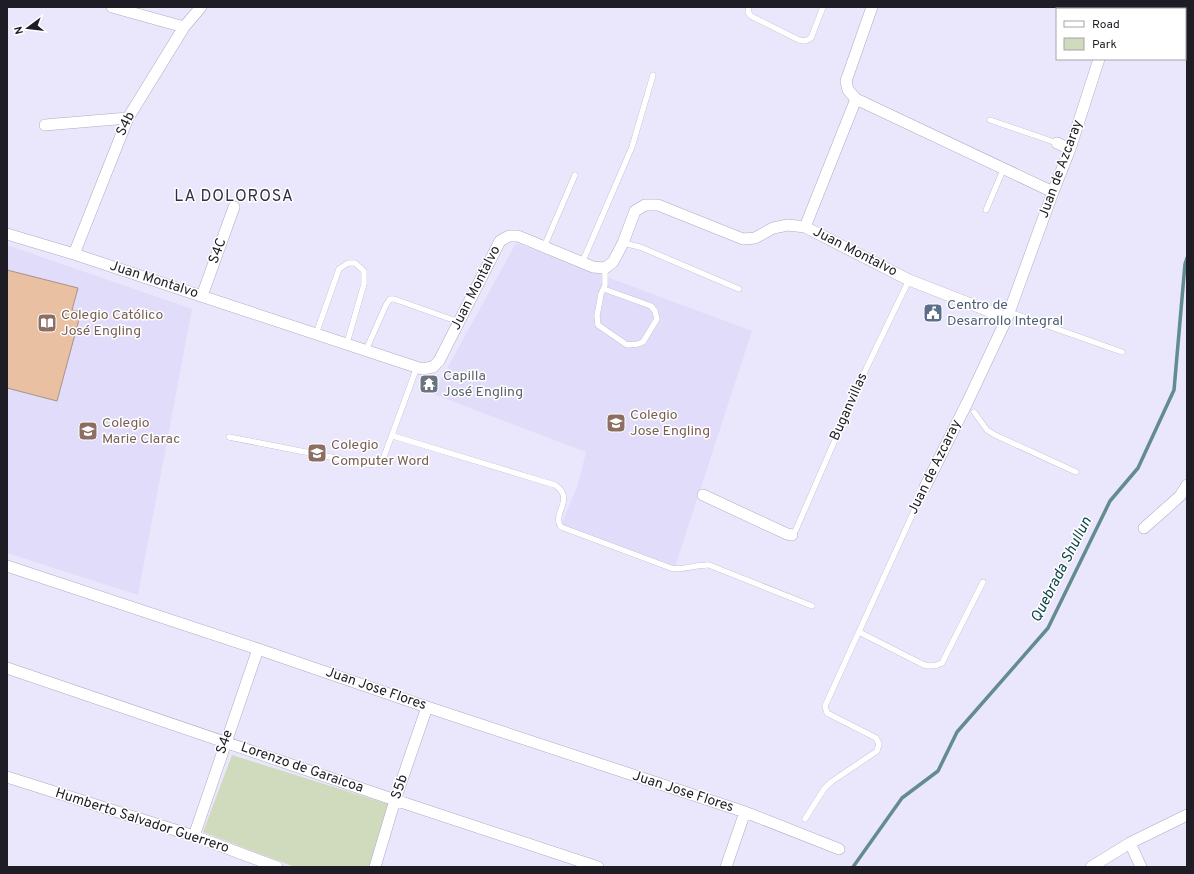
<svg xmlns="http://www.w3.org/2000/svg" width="1194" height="874" font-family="Overpass,sans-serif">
<rect width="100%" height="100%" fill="#eae7fd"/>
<path fill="#e1dcfa" d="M516 243 752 331 675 567 561 525 578 484 586 452 433 394Z
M7 245 192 309 138 595 7 553Z"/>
<path fill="#d0dbbe" d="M232 755 388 804 369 867H295L203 832Z"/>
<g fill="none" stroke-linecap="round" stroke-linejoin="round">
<path stroke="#638c91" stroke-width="3.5" d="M853 867 902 798 938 771 957 732 1048 628 1110 501 1138 468 1174 390 1185 264 1187 258"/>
</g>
<path fill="#eac0a3" stroke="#a79386" d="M7 270 78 288 72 310 81 312 57 401 7 388Z"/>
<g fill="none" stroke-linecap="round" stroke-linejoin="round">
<g stroke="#aeabc0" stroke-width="6">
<path id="lane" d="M749 7 748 12 751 16 799 40 805 41 811 38 823 7
M990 120 1057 143
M986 210 1004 168
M623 243 640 247 739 289
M544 247 575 175
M582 263 632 147 653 75
M604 289 651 306 655 311 657 319 643 342 638 344 627 345 598 325 597 316 601 294 605 285V268
M1009 312 1122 352
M316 334 339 269 348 263H355L364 271V284L347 343
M366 350 386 305 390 299H394L459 322
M974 412 987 430 995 435 1076 472
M393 436 555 485C576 499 551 514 561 527L671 568C684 571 696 564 709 565L812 606
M229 437 366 464 375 465 382 462 417 367
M792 535 794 534 866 369 909 280
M859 632 924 665C931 667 936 666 942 663L983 582
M805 819 824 789 831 782 877 751 879 744 876 738 827 713 825 706 925 487"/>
</g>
<g stroke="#aeabc0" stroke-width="12">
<path id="street" d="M112 7 184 27
M872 7 846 81 848 90 856 99 1053 192
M1114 9 1115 7
M45 125 128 118
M1057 143 1070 149
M805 227 856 99
M7 234 74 254 422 369 433 367 439 361 500 241 509 236H518L593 267 605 268 613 262 623 243 635 211 645 205H658L743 239 755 238 773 228 788 225 805 227 909 280 1007 318
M74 254 128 118 184 27 201 7
M202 296 234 207
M925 487 967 403 1007 318 1053 192 1070 149 1099 59
M703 495 787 534 792 535
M1144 528 1180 496 1187 485
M7 566 258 649 427 707 745 812 839 849
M7 668 395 800 598 867
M7 777 194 836 277 867
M194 836 258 649
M1130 843 1141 867
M375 867 395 800 427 707
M726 867 745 812
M1091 867 1130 843 1187 815"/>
</g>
<use href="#lane" stroke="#fff" stroke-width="5.5"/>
<use href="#street" stroke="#fff" stroke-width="11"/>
</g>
<defs>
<g id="civic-square" transform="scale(1)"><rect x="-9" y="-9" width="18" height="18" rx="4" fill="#5c6f8a" stroke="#fff"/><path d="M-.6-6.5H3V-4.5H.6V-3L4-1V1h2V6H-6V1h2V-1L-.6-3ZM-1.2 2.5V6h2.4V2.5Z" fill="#fff"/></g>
<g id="library-square" transform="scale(1)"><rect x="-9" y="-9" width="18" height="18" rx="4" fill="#8d6e63" stroke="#fff"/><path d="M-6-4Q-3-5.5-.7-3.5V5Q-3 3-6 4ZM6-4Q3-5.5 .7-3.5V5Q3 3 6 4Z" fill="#fff"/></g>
<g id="temple-square" transform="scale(1)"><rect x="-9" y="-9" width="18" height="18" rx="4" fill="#6b7280" stroke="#fff"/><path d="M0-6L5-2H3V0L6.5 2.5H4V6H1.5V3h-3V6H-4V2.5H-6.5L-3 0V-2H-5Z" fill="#fff"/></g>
<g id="school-square" transform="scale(1)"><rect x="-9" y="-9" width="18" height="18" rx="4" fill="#8d6e63" stroke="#fff"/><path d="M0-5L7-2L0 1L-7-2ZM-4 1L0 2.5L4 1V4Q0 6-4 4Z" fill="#fff"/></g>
</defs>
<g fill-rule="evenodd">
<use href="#civic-square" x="933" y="313"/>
<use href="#library-square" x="47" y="323"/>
<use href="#temple-square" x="429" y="384"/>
<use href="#school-square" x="616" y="423"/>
<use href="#school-square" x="88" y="431"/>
<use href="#school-square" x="317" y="453"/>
</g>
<g text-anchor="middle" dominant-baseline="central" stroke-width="3" stroke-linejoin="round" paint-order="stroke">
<g font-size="14" fill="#1e1d25" stroke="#fff">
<text transform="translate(126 124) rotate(-64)">S4b</text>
<text transform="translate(1061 169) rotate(-70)">Juan de Azcaray</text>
<text transform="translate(218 251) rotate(-70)">S4C</text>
<text transform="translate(855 252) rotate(27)">Juan Montalvo</text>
<text transform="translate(154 280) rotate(18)">Juan Montalvo</text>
<text transform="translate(476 288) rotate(-63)">Juan Montalvo</text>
<text transform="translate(849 407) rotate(-66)">Buganvillas</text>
<text transform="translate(935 467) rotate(-64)">Juan de Azcaray</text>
<text transform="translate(376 689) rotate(19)">Juan Jose Flores</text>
<text transform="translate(225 742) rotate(-71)">S4e</text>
<text transform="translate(302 768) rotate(19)">Lorenzo de Garaicoa</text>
<text transform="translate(400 787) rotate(-71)">S5b</text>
<text transform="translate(683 792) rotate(18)">Juan Jose Flores</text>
<text transform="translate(142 821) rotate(18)">Humberto Salvador Guerrero</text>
</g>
<g font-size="14" fill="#4e5e75" stroke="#fff" text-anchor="start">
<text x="947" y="305">Centro de<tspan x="947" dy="16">Desarrollo Integral</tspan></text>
</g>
<g font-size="14" fill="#785e54" stroke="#fff" text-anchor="start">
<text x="61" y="315">Colegio Católico<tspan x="61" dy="16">José Engling</tspan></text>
<text x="630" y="415">Colegio<tspan x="630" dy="16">Jose Engling</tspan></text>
<text x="102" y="423">Colegio<tspan x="102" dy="16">Marie Clarac</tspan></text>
<text x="331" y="445">Colegio<tspan x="331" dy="16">Computer Word</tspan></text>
</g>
<g font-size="14" fill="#5b616d" stroke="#fff" text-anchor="start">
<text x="443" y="376">Capilla<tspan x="443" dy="16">José Engling</tspan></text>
</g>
<g font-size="15" font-style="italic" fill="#0e4648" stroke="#fff">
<text transform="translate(1062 570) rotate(-63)">Quebrada Shullun</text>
</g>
<g font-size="16" letter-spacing="1" fill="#322e3f" stroke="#fff">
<text x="234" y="197">LA DOLOROSA</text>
</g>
</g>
<rect width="1194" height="874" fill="none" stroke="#1e1d25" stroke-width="16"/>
<rect x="1056" y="8" width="130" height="52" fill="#ffffff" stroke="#a5a5a8"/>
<rect x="1064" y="21" width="20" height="6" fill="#ffffff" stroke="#a5a5a8"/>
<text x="1092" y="28" font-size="12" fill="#1e1d25">Road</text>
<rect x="1064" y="38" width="20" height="12" fill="#d0dbbe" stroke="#a5a5a8"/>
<text x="1092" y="48" font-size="12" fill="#1e1d25">Park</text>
<g transform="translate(28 28) rotate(255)" stroke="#ffffff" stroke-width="3" paint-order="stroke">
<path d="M0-3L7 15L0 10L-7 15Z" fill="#1e1d25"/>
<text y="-6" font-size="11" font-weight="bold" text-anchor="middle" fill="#1e1d25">N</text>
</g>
</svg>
